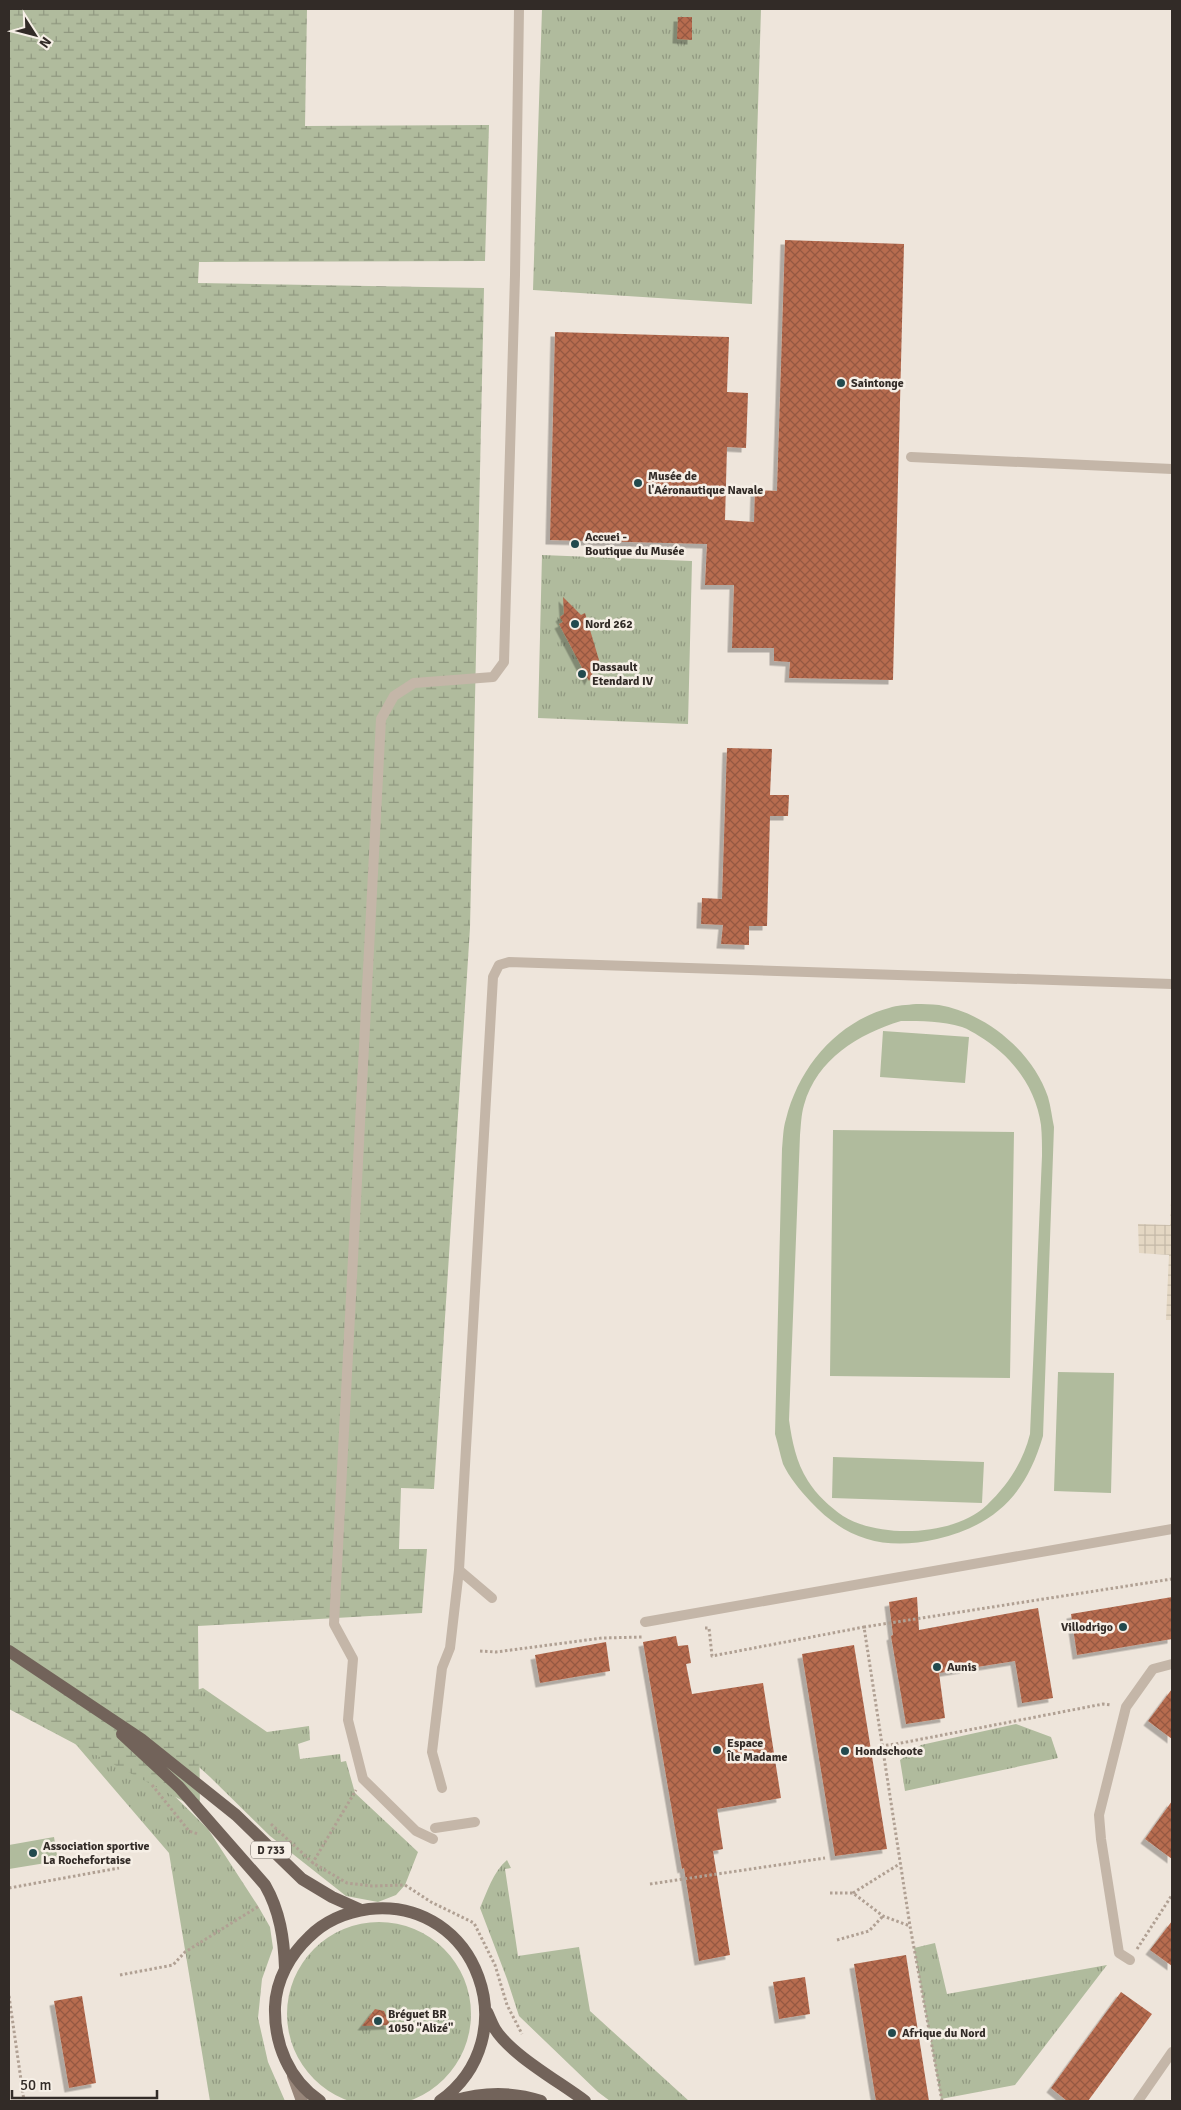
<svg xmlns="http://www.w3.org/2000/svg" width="1181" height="2110" font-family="Signika,sans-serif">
<defs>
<pattern id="grass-tufts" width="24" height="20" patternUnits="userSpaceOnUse" patternTransform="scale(1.25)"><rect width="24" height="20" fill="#b0bb9d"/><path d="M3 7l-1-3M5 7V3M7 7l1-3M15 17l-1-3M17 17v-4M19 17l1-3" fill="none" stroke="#909880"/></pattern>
<pattern id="wetland-marsh" width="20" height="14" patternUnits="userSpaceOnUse" patternTransform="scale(1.25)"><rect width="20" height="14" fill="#b0bb9d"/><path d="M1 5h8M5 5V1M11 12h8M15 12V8" fill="none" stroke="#909880"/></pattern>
<pattern id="plaza-grid" width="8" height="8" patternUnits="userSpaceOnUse" patternTransform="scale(1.25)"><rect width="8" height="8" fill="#e4d7c3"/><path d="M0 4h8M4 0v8" fill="none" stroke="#c4b9a8"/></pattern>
<pattern id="building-cross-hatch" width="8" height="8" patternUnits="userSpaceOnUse" patternTransform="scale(1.25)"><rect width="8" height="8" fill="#b76c50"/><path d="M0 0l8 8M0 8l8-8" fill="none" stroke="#955942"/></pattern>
<filter id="shadow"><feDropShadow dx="-4.5" dy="4.5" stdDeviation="0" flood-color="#0004"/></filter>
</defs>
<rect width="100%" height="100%" fill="#eee5db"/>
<path fill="url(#grass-tufts)" d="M542 9H761L752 304 533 290Z
M542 555 692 561 688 724 538 718Z
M203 1688 267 1732 309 1726 310 1740 298 1744 300 1759 340 1754 341 1762 346 1761 355 1793 418 1852 405 1885 396 1895 378 1902 346 1896 270 1836 210 1777 136 1710Z
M1016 1724 1051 1737 1058 1758 905 1791 900 1760 921 1745Z
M60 1726 135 1757 208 1829 258 1906 270 1927 273 1948 262 1979 258 2018 268 2062 285 2101H210L169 1853Z
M507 1860 511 1868 505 1869 518 1956 579 1947 590 2011 689 2101H610L598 2092 519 2016 507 1979 480 1908C487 1892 493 1872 507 1860Z
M287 2014a92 92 0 1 1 184 0a92 92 0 1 1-184 0Z
M935 1943 947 1994 1107 1965 1015 2085 941 2099 914 1948Z"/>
<path fill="url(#wetland-marsh)" d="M9 9H307L305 126 489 125 485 261 199 262 198 283 484 288 470 928 434 1489 401 1488 399 1549H427L422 1613 198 1626 200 1810 9 1709Z"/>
<path fill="#b0bb9d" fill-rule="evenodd" d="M916 1004C923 1004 931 1004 939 1005 986 1013 1033 1052 1048 1097 1051 1107 1052 1118 1054 1127L1043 1436C1026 1494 996 1525 937 1539 885 1551 846 1540 810 1501 800 1490 789 1477 783 1464 780 1454 778 1444 775 1434L782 1149C783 1140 783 1128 786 1119 799 1067 837 1022 889 1008 897 1005 907 1005 916 1004ZM901 1021C922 1021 942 1021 962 1027 968 1029 974 1033 979 1036 1011 1055 1036 1087 1041 1125 1042 1135 1042 1146 1042 1156L1030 1434C1023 1462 1008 1485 987 1505 955 1536 880 1539 843 1516 830 1507 816 1494 808 1481 796 1462 792 1441 789 1420L800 1135C801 1126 801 1115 804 1105 817 1059 858 1034 901 1021Z
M883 1031 969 1037 965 1083 880 1077Z
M833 1130 1014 1132 1010 1378 830 1376Z
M1058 1372 1114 1373 1111 1493 1054 1491Z
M833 1457 984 1462 982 1503 832 1498Z
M54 1837 58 1861 9 1869V1845Z"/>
<path fill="url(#plaza-grid)" d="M1172 1171V1320H1166L1169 1255 1139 1253 1138 1224 1170 1225Z"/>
<path fill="url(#building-cross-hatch)" filter="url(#shadow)" d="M678 17H692V40L677 39Z
M785 240 904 244 893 680 789 678 790 662 774 661V648H732L734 585H705L707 544 550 540 555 332 729 337 727 392 748 393 746 448 727 447 725 520 754 522 755 490 777 491Z
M563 597 581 615 585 613 599 660 589 681 559 624 563 622 560 617 564 614Z
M727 748 772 749 770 795H789L788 816H770L767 926H749V945L721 944 723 925 701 924 702 898 722 899Z
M917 1597 919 1630 1038 1608 1053 1698 1022 1703 1015 1661 939 1673 945 1718 906 1724 891 1636 893 1635 889 1602Z
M1172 1597V1639L1077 1655 1071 1614Z
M676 1636 678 1646 688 1645 691 1663 686 1664 692 1694 763 1683 781 1798 717 1809 723 1849 713 1851 730 1955 699 1961 684 1868 682 1869 643 1642Z
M606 1642 610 1671 540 1683 535 1655Z
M854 1645 887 1849 835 1856 802 1654Z
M1172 1689V1739L1148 1721Z
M1172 1801V1859L1145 1839Z
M1172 1921V1966L1150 1950Z
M906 1955 929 2101H876L854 1964Z
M805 1977 810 2014 779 2019 773 1982Z
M1121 1992 1152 2014 1088 2101H1067L1051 2088Z
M82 1996 96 2083 69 2088 54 2001Z
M375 2009 384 2011 390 2025 362 2026Z"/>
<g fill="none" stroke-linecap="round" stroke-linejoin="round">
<path stroke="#b0a093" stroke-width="3" stroke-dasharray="2.5 2.5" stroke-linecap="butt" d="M705 1628H709L712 1656 864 1627
M480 1651 496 1652 602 1638 642 1637
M881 1746 896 1744 1103 1704 1111 1705
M152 1785 189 1831 198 1834
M271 1824 313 1863 347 1883 372 1886 405 1885 431 1902 474 1923 495 1965 507 2005 522 2034
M312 1864 356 1790
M650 1884 825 1858
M9 1888 119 1868
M830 1893H853L883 1916 910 1926
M853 1893 901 1863
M837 1940 869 1931 883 1916
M1137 1949 1172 1895
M120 1975 173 1965 185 1952 259 1906
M9 1996 24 2101
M942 2101 910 1926 864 1627 1172 1579"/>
<path stroke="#c4b6a8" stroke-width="10" d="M911 457 1172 469
M459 1570 492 1598
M645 1622 1172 1529
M442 1788 432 1752 442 1668 450 1648 459 1570 493 977 499 965 509 962 1172 984
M435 1828 475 1822
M433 1839 416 1831 363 1779 348 1720 353 1659 334 1624 381 719 394 696 414 683 493 677 504 662 515 275 519 9
M1130 1960 1119 1953 1101 1839 1099 1815 1126 1707 1153 1669 1172 1664
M1138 2101 1172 2052"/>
<path stroke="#98867a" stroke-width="12" d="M293 2076 302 2101"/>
<path stroke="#72635a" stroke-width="12" d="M9 1651 141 1739 236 1815 302 1879 332 1897 361 1910
M122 1734 179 1787 265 1885C280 1911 284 1939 285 1968
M487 2012C490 2018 492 2024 495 2029 511 2055 560 2082 585 2101
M320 2101C289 2080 274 2044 275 2007 276 1980 290 1955 309 1937 325 1921 347 1912 369 1909 478 1897 528 2038 440 2101
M453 2101C483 2092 511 2091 541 2101"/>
</g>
<g fill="#224a4e" stroke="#f6efe6" stroke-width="2">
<circle cx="841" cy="383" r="5"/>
<circle cx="638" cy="483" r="5"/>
<circle cx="575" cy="544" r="5"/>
<circle cx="575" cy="624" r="5"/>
<circle cx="582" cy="674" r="5"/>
<circle cx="1123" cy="1627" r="5"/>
<circle cx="937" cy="1667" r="5"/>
<circle cx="717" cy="1750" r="5"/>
<circle cx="845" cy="1751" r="5"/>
<circle cx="33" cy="1853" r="5"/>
<circle cx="378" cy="2021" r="5"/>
<circle cx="892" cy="2033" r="5"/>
</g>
<g text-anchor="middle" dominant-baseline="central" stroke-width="5" stroke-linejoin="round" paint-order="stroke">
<rect fill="#f6efe6" stroke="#6d6660" stroke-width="1" x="251" y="1841.5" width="40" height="17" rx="4"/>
<g font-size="11" font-weight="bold" fill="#322b27">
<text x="271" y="1850">D 733</text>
</g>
<g font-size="12" font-weight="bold" fill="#322b27" stroke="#f6efe6" text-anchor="start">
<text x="851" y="383">Saintonge</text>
<text x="648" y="476">Musée de<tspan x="648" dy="14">l'Aéronautique Navale</tspan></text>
<text x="585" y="537">Accuei -<tspan x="585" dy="14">Boutique du Musée</tspan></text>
<text x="585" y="624">Nord 262</text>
<text x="592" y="667">Dassault<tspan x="592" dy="14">Etendard IV</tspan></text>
<text x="1113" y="1627" text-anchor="end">Villodrigo</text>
<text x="947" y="1667">Aunis</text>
<text x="727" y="1743">Espace<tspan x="727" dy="14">Île Madame</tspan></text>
<text x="855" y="1751">Hondschoote</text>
<text x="43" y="1846">Association sportive<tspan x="43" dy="14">La Rochefortaise</tspan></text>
<text x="388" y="2014">Bréguet BR<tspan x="388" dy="14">1050 "Alizé"</tspan></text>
<text x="902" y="2033">Afrique du Nord</text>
</g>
</g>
<rect width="1181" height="2110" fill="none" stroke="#322b27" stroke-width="20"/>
<g transform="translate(35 35) rotate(126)" stroke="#f6efe6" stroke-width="4" paint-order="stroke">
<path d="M0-4L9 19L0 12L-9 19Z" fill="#322b27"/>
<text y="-8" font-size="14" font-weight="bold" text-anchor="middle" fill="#322b27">N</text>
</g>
<path d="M12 2090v8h145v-8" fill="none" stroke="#322b27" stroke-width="2.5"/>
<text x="20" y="2090" font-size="15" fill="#322b27" stroke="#f6efe6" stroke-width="4" paint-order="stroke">50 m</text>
</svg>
